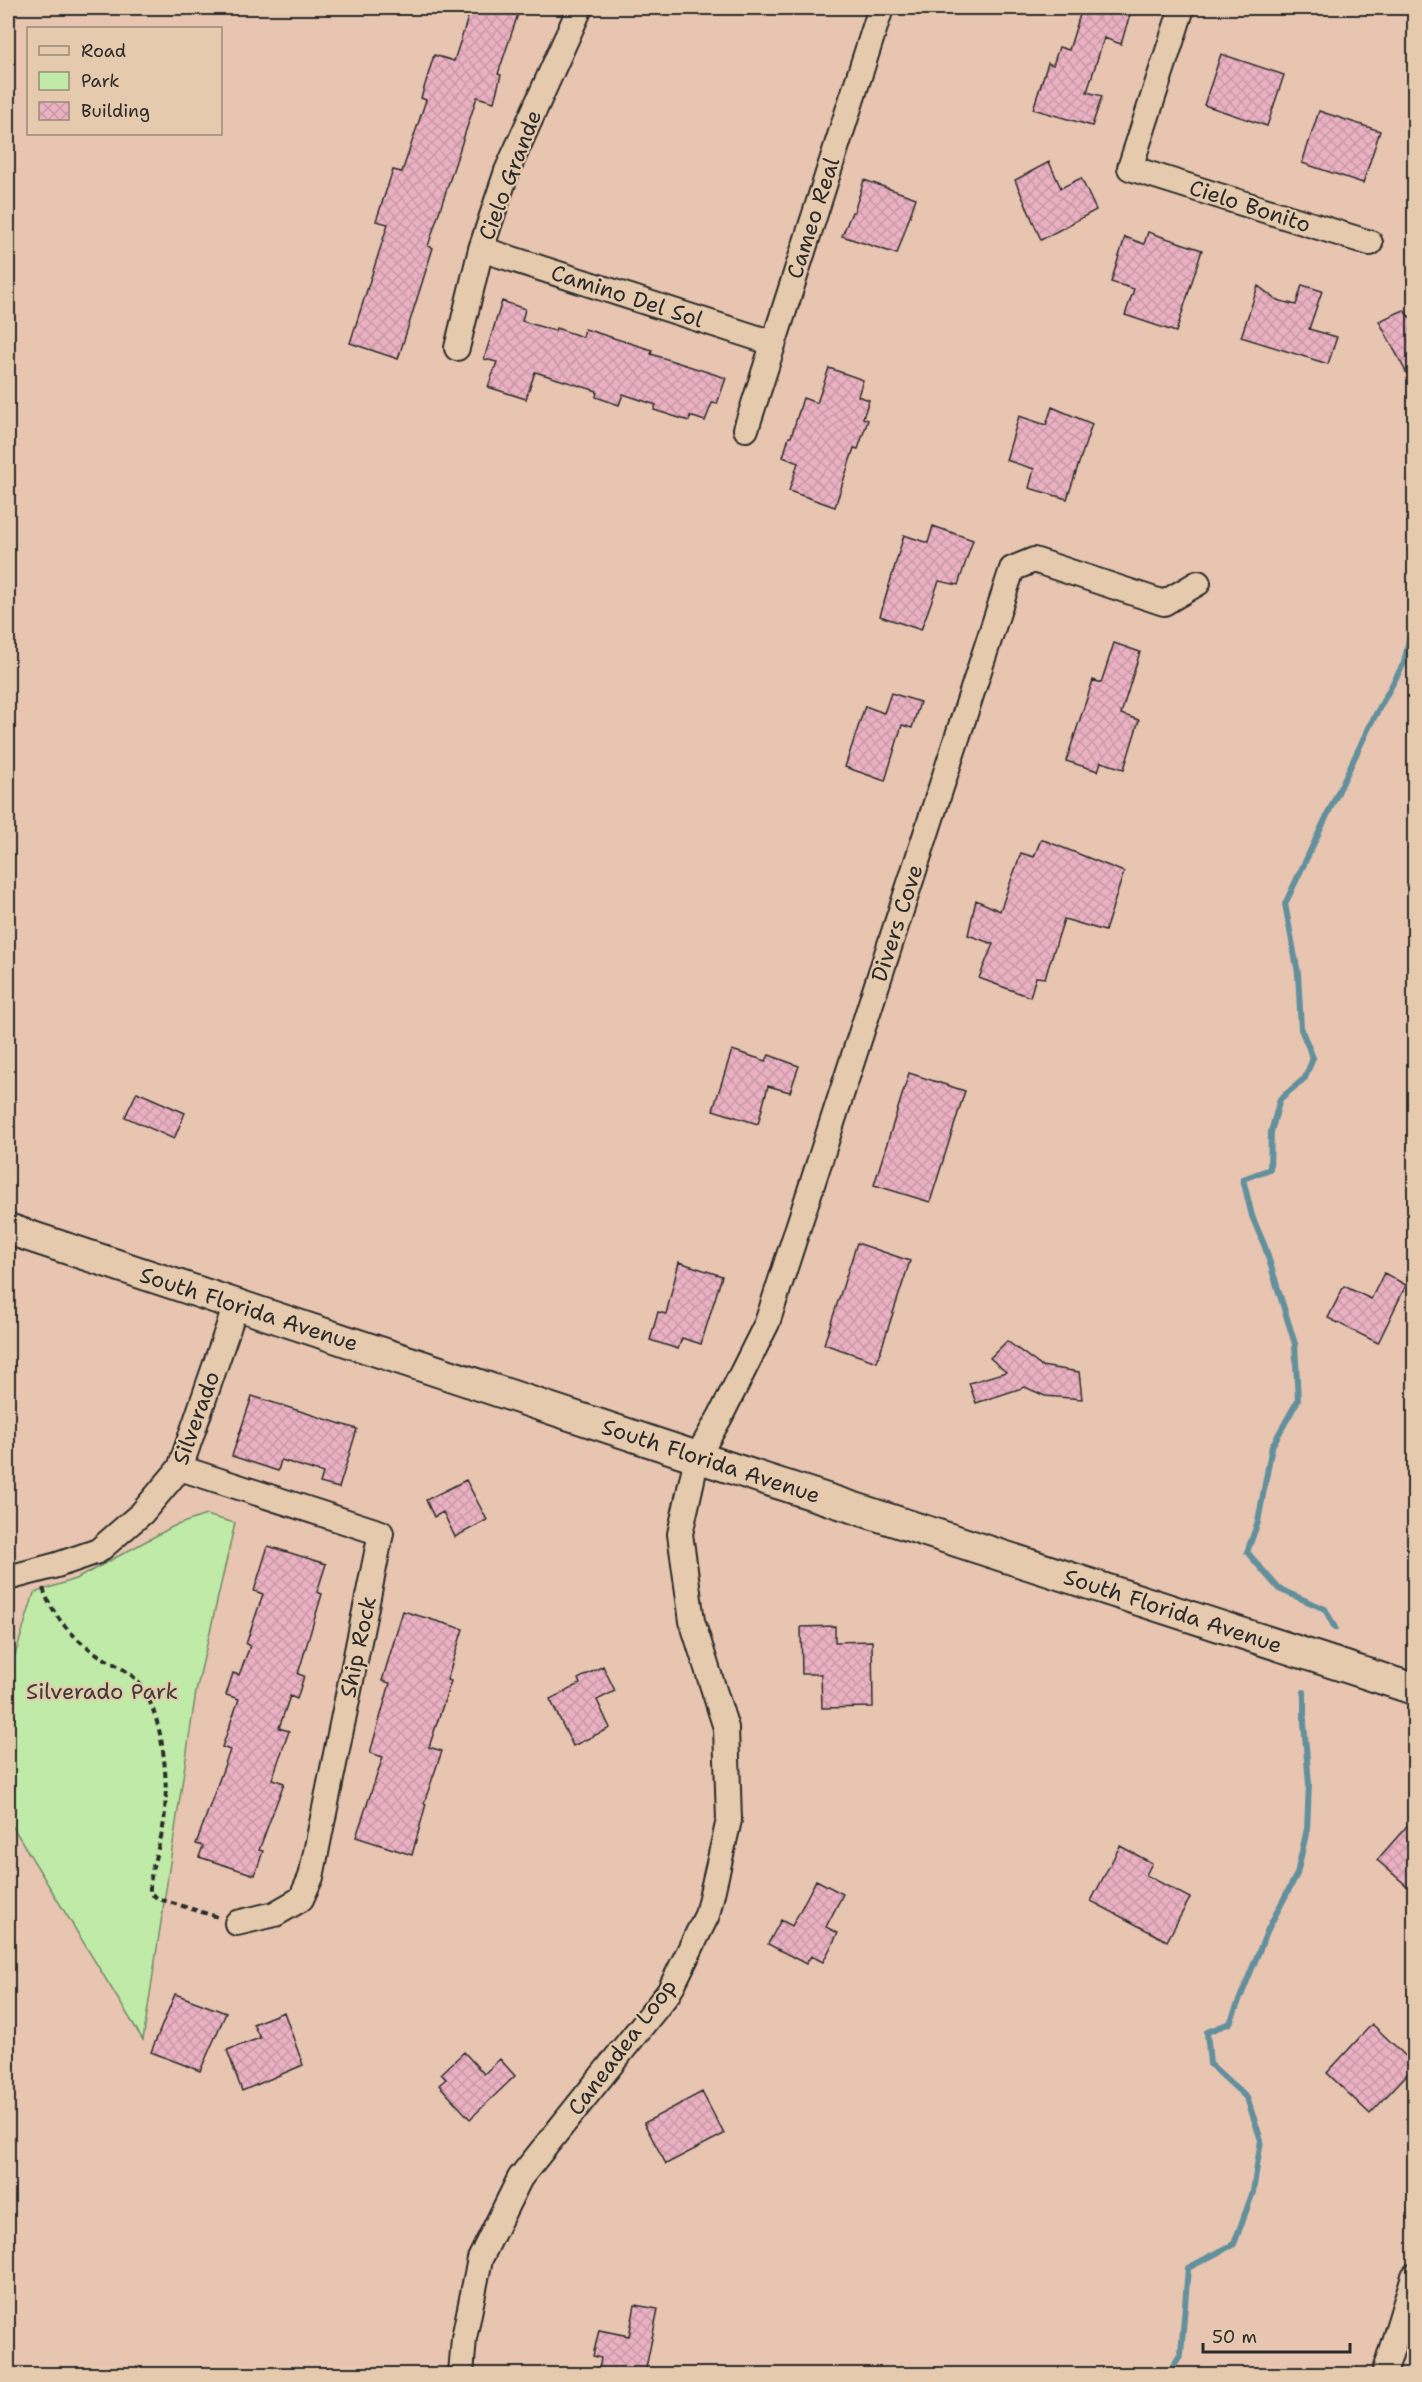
<svg xmlns="http://www.w3.org/2000/svg" width="1422" height="2382" font-family="'Shantell Sans',sans-serif">
<defs>
<pattern id="building-cross-hatch" width="8" height="8" patternUnits="userSpaceOnUse" patternTransform="scale(1.5)"><rect width="8" height="8" fill="#eab1c2"/><path d="M0 0l8 8M0 8l8-8" fill="none" stroke="#c998a7"/></pattern>
</defs>
<rect width="100%" height="100%" fill="#e7c5b1"/>
<filter id="ink" filterUnits="userSpaceOnUse"><feTurbulence type="fractalNoise" baseFrequency=".0167" numOctaves="2"/><feDisplacementMap in="SourceGraphic" scale="12" xChannelSelector="R" yChannelSelector="G"/><feConvolveMatrix kernelMatrix="1 2 1 2 8 2 1 2 1" color-interpolation-filters="sRGB"/></filter>
<g filter="url(#ink)">
<path fill="#bfeaa7" stroke="#758a69" stroke-width="1.5" d="M206 1515 235 1523 196 1692 143 2040 8 1819V1678L34 1593 78 1578 174 1526Z"/>
<g fill="none" stroke-linecap="round" stroke-linejoin="round">
<path stroke="#62909c" stroke-width="6" d="M1335 1628 1325 1609 1279 1589 1247 1552 1258 1522 1272 1446 1298 1400 1295 1344 1265 1247 1252 1216 1243 1179 1270 1169 1271 1132 1280 1099 1305 1078 1313 1058 1301 1029 1298 973 1285 904 1370 725 1404 663 1414 615
M1168 2374 1181 2354 1188 2268 1234 2244 1253 2192 1261 2140 1247 2098 1210 2064 1207 2032 1230 2023 1268 1929 1297 1874 1307 1829 1309 1784 1304 1723V1692"/>
</g>
<path fill="url(#building-cross-hatch)" stroke="#2b2b2b" stroke-width="1.5" d="M471 8H520L498 74 501 75 494 102 477 97 428 246 433 248 398 359 350 343 388 224 376 221 393 170 402 172 426 100 421 98 434 55 454 61Z
M1082 8H1132L1121 44 1104 38 1087 92 1102 96 1092 126 1033 109 1048 63 1053 65 1059 47 1069 50Z
M1221 54 1284 75 1267 126 1204 105Z
M1319 111 1380 131 1363 183 1302 163Z
M1049 162 1061 188 1081 178 1096 210 1041 240 1015 180Z
M864 180 916 198 897 254 842 236 852 212H854Z
M1148 232 1202 250 1176 332 1125 315 1134 289 1111 282 1125 237 1144 244Z
M1302 285 1322 291 1309 329 1337 337 1328 364 1241 337 1258 286 1277 300 1296 305Z
M502 301 525 309 522 321 555 331 556 328 583 337 585 329 652 350 651 354 726 378 717 404 712 403 705 421 690 416 689 421 654 410 656 405 623 394 619 405 596 397 597 391 535 372 526 399 488 387 497 362 484 359Z
M1404 310 1409 317 1414 314V387L1379 321Z
M829 368 863 380 858 396 869 400 863 418 868 420 858 449 854 448 835 507 789 491 798 463 783 457 789 437H791L803 398 817 403Z
M1052 407 1092 424 1067 499 1029 488 1034 469 1006 460 1019 416 1046 425Z
M933 526 973 540 958 585 939 581 921 630 880 616 904 535 928 543Z
M1114 643 1140 652 1121 714 1139 720 1124 769 1101 762 1098 771 1066 761 1093 680 1101 683Z
M891 693 920 702 912 728 902 725 885 781 845 767 865 706 884 713Z
M1041 839 1124 872 1105 931 1064 919 1045 978 1036 977 1030 997 979 978 993 944 968 935 976 900 1000 911 1021 853 1034 857Z
M732 1050 766 1061 769 1055 799 1066 790 1092 768 1086 758 1124 713 1110Z
M909 1073 965 1091 930 1202 874 1185Z
M137 1092 185 1113 174 1139 125 1117Z
M857 1243 910 1261 877 1362 824 1344Z
M679 1262 722 1276 701 1344 682 1338 678 1349 650 1340 658 1312 666 1314Z
M1384 1273 1406 1285 1378 1343 1328 1318 1344 1286 1371 1299Z
M1007 1341 1041 1366 1079 1372 1082 1399 1045 1396 1025 1387 976 1403 969 1383 1006 1372 990 1358Z
M252 1396 357 1429 339 1488 320 1483 323 1473 281 1460 278 1471 232 1456Z
M466 1480 487 1520 455 1537 443 1512 434 1517 426 1500Z
M268 1546 326 1564 317 1592 322 1594 298 1674 304 1676 297 1699 290 1696 279 1728 289 1731 272 1779 284 1783 259 1850 263 1851 255 1875 199 1857 203 1846 196 1844 230 1750 222 1747 239 1699 226 1695 233 1673 239 1675 250 1646 246 1644 263 1594 254 1591Z
M403 1611 463 1629 447 1680 451 1681 429 1747 442 1751 424 1803 426 1804 412 1855 356 1837 383 1757 370 1753 390 1683 382 1681Z
M835 1626V1642L872 1641 873 1707 822 1708 821 1674H802L801 1627Z
M603 1666 615 1691 597 1700 610 1728 573 1746 550 1699 580 1684 578 1679Z
M1414 1818V1892L1377 1860Z
M1120 1846 1152 1863 1146 1875 1190 1898 1167 1941 1091 1901Z
M816 1880 843 1894 826 1927 838 1933 823 1962 811 1956 806 1964 768 1944 781 1920 792 1926Z
M175 1994 226 2013 200 2071 151 2052Z
M284 2012 303 2065 242 2091 227 2050 260 2038 253 2024Z
M1372 2024 1414 2064V2067L1370 2114 1327 2073Z
M464 2052 484 2074 500 2059 515 2076 470 2119 439 2085 446 2079 441 2074Z
M702 2092 724 2134 666 2164 644 2123Z
M635 2305 658 2309 646 2368 638 2374H621L599 2370 601 2358 593 2356 599 2330 629 2336Z"/>
<g fill="none" stroke-linecap="round" stroke-linejoin="round">
<g stroke="#2b2b2b" stroke-width="28">
<path id="minor" d="M1182 8 1130 168 1370 243
M481 249 773 343
M457 348 481 249 507 171 580 8
M746 429 881 8
M180 1468 381 1533 311 1877 301 1899 275 1914 237 1923
M8 1578 57 1565 98 1551 142 1513 180 1468 236 1305
M461 2374 464 2338 480 2259 520 2178 669 1992 707 1915 729 1820 726 1728 692 1621 680 1534 697 1457 720 1417 767 1323 1012 569 1034 560 1164 603 1198 583
M1384 2374 1414 2276"/>
</g>
<g stroke="#2b2b2b" stroke-width="34">
<path id="major" d="M8 1229 697 1457 1414 1689"/>
</g>
<path stroke="#2b2b2b" stroke-width="4" stroke-dasharray="6 4.5" stroke-linecap="butt" d="M43 1588C53 1619 78 1643 105 1659 116 1665 132 1673 139 1683 164 1716 169 1781 164 1821 161 1846 149 1868 150 1893L159 1899 218 1917"/>
<use href="#minor" stroke="#e6caad" stroke-width="24"/>
<use href="#major" stroke="#e6caad" stroke-width="30"/>
</g>
</g>
<g text-anchor="middle" dominant-baseline="central" stroke-width="4.5" stroke-linejoin="round" paint-order="stroke">
<g font-size="22" fill="#2b2b2b" stroke="#e6caad">
<text transform="translate(510 175) rotate(-69)">Cielo Grande</text>
<text transform="translate(1250 206) rotate(18)">Cielo Bonito</text>
<text transform="translate(813 218) rotate(-72)">Cameo Real</text>
<text transform="translate(627 296) rotate(18)">Camino Del Sol</text>
<text transform="translate(897 923) rotate(-72)">Divers Cove</text>
<text transform="translate(249 1309) rotate(18)">South Florida Avenue</text>
<text transform="translate(196 1418) rotate(-70)">Silverado</text>
<text transform="translate(711 1461) rotate(18)">South Florida Avenue</text>
<text transform="translate(1173 1611) rotate(18)">South Florida Avenue</text>
<text transform="translate(358 1647) rotate(-78)">Ship Rock</text>
<text transform="translate(622 2047) rotate(-53)">Caneadea Loop</text>
</g>
<g font-size="22" fill="#3a3e37" stroke="#e6caad">
<text x="102" y="1691">Silverado Park</text>
</g>
</g>
<rect width="1422" height="2382" fill="none" stroke="#e6caad" stroke-width="30"/>
<rect x="15" y="15" width="1392" height="2352" fill="none" stroke="#2b2b2b" stroke-width="2" filter="url(#ink)"/>
<rect x="27" y="27" width="195" height="108" fill="#e6caad" stroke="#9b8a79" stroke-width="1.5"/>
<rect x="39" y="46" width="30" height="9" fill="#e6caad" stroke="#9b8a79" stroke-width="1.5"/>
<text x="81" y="57" font-size="18" fill="#2b2b2b">Road</text>
<rect x="39" y="72" width="30" height="18" fill="#bfeaa7" stroke="#9b8a79" stroke-width="1.5"/>
<text x="81" y="87" font-size="18" fill="#2b2b2b">Park</text>
<rect x="39" y="102" width="30" height="18" fill="url(#building-cross-hatch)" stroke="#9b8a79" stroke-width="1.5"/>
<text x="81" y="117" font-size="18" fill="#2b2b2b">Building</text>
<path d="M1203 2343v9h147v-9" fill="none" stroke="#2b2b2b" stroke-width="3"/>
<text x="1212" y="2343" font-size="18" fill="#2b2b2b" stroke="#e6caad" stroke-width="4.5" paint-order="stroke">50 m</text>
</svg>
